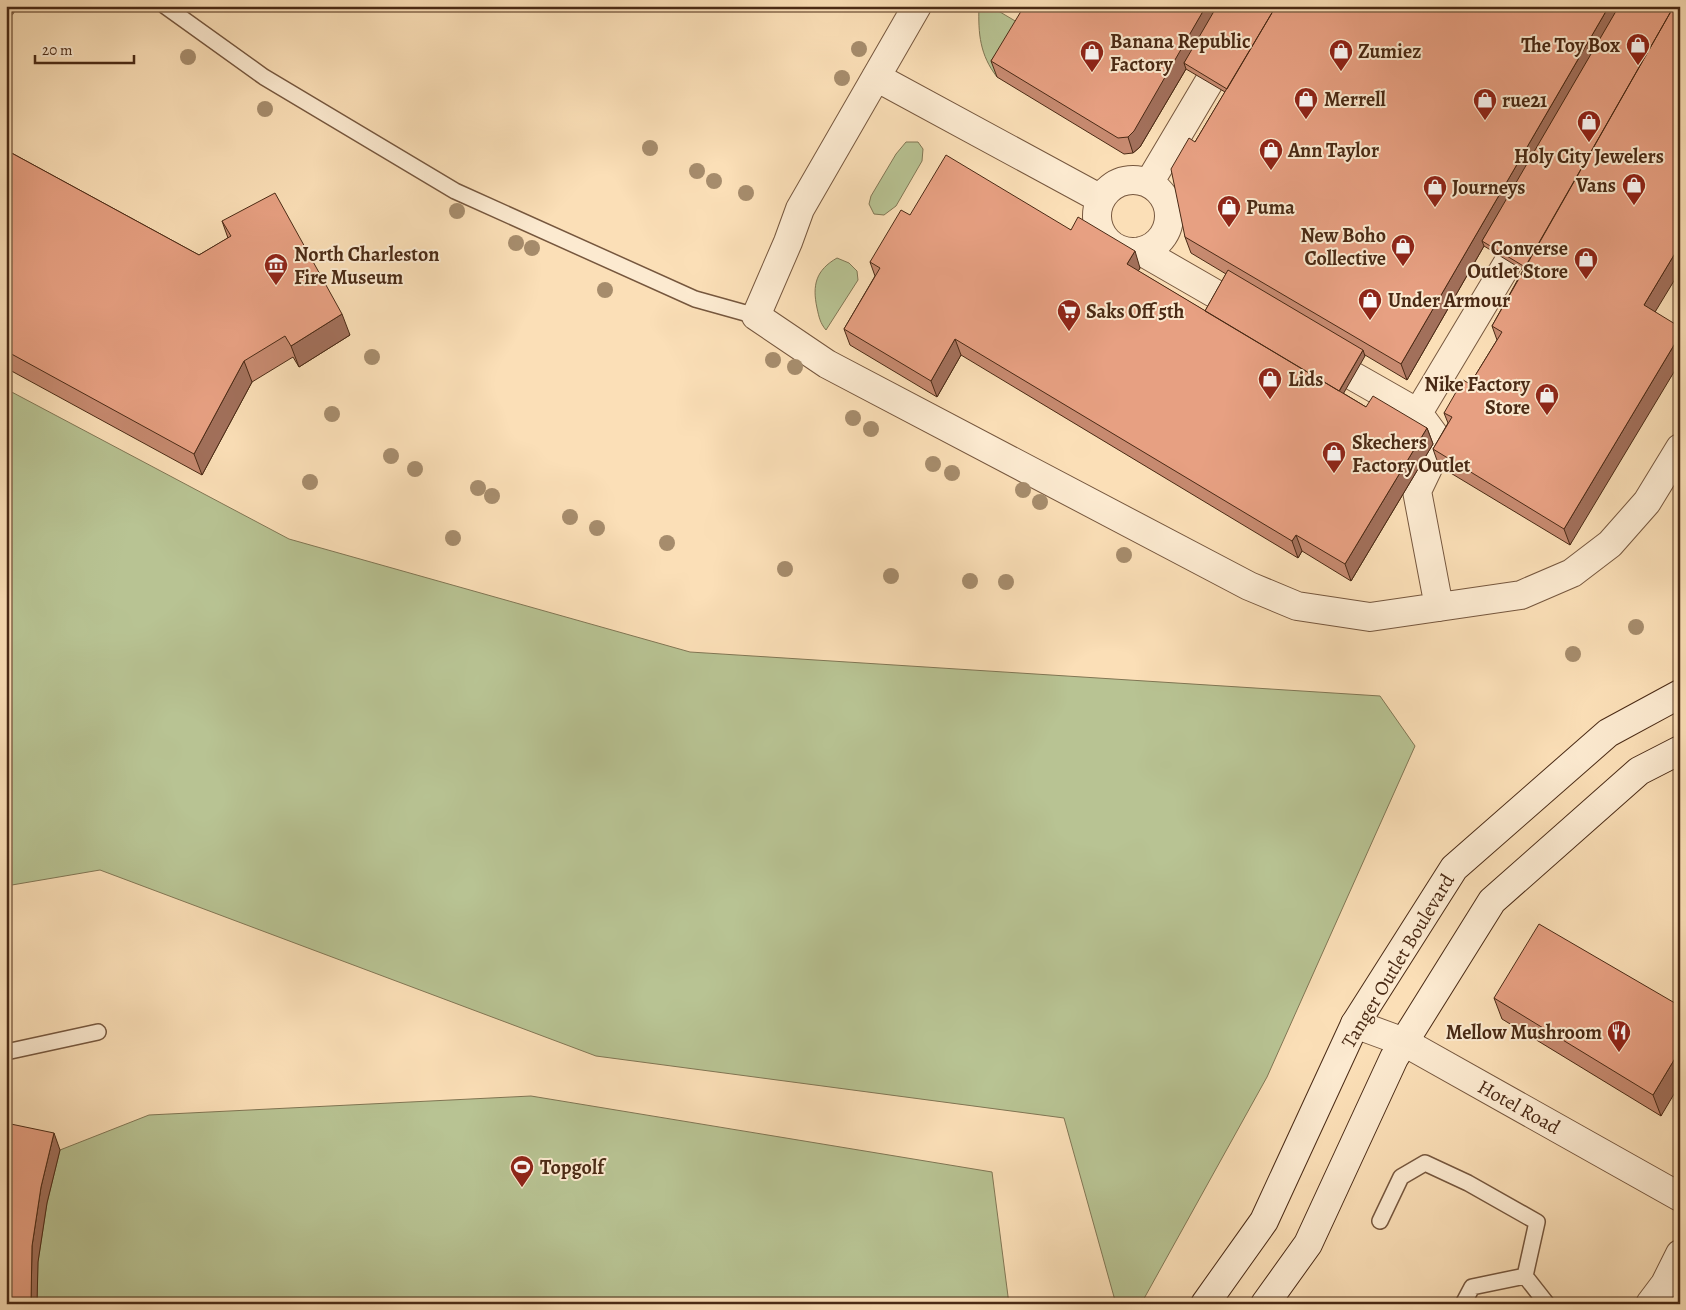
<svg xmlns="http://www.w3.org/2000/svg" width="1686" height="1310" font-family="Alegreya,serif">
<rect width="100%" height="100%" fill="#fbdfb7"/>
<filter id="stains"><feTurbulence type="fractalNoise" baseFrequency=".004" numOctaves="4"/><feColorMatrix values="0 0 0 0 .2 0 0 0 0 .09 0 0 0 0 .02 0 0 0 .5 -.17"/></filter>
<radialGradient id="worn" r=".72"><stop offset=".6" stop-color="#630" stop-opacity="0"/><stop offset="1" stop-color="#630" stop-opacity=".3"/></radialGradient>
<path fill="#b8c393" stroke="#817654" d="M979 6H990L1027 28 997 77C980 55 978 34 979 6Z
M906 142H918L923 149 922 161 896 206 884 215 874 214 869 204 871 196 896 154Z
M837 258 849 263 857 271 858 280 826 330C820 323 819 317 817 308 812 285 816 270 837 258Z
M6 389 289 539 690 652 1380 696 1415 746 1267 1077 1141 1304H1116L1064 1118 596 1056 100 870 6 886Z
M531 1096 992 1172 1009 1304H37L38 1262 47 1203 60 1150 149 1115Z"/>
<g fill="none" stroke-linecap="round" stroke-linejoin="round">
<g stroke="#76573e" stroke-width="18">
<path id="lane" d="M165 6 264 77 455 191 695 299 756 316
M6 9 8 6
M6 1052 98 1032
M1380 1221 1401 1177 1425 1163 1468 1183 1537 1222 1525 1276 1547 1304
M1463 1304 1472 1287 1525 1276"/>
</g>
<g stroke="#76573e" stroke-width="30">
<path id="street" d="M917 6 800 209 788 242 756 316 827 364 1249 586 1297 606 1370 617 1521 595 1572 573 1610 544 1647 502 1680 448
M876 77 1101 199
M1097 216a36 36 0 1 1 72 0a36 36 0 1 1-72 0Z
M1149 183 1209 82
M1141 251 1219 296
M1353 376 1418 413 1440 443 1417 491 1439 607
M1418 413 1509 261
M1355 1024 1404 1042 1680 1197
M1650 1304 1665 1284 1680 1254"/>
</g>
<g stroke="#4a2a15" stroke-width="30">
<path id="secondary" d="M1205 1304 1264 1221 1355 1024 1454 868 1608 733 1680 694
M1265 1304 1308 1244 1394 1058 1492 901 1639 771 1680 750"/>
</g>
<use href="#lane" stroke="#fcead0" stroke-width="15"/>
<use href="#street" stroke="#fcead0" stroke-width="28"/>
<use href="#secondary" stroke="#fcead0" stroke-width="28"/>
</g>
<g fill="#a68c6c">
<circle cx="859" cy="49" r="8"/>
<circle cx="188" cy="57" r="8"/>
<circle cx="842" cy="78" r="8"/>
<circle cx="265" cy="109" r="8"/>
<circle cx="650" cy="148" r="8"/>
<circle cx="697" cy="171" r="8"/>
<circle cx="714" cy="181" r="8"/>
<circle cx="746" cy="193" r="8"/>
<circle cx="457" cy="211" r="8"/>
<circle cx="516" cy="243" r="8"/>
<circle cx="532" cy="248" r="8"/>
<circle cx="605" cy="290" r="8"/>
<circle cx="372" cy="357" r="8"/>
<circle cx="773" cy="360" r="8"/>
<circle cx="795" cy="367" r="8"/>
<circle cx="332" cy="414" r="8"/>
<circle cx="853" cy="418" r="8"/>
<circle cx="871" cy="429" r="8"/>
<circle cx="391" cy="456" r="8"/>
<circle cx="933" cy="464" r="8"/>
<circle cx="415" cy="469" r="8"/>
<circle cx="952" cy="473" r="8"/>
<circle cx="310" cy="482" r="8"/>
<circle cx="478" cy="488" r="8"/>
<circle cx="1023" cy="490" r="8"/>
<circle cx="492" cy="496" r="8"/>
<circle cx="1040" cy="502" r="8"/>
<circle cx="570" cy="517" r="8"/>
<circle cx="597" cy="528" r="8"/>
<circle cx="453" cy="538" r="8"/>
<circle cx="667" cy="543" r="8"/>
<circle cx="1124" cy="555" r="8"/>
<circle cx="785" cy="569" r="8"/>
<circle cx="891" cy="576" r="8"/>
<circle cx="970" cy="581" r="8"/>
<circle cx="1006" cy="582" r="8"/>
<circle cx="1636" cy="627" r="8"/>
<circle cx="1573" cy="654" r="8"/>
</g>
<path fill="#c78a70" stroke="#4a2a15" d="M1680 6 1655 312 1570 545 1439 466 1433 449 1448 423 1444 413 1470 384 1497 340 1492 326 1523 270 1484 246 1407 380 1365 355 1343 393 1366 407 1427 428 1433 444 1351 581 1302 551 1298 558 961 355 937 397 850 345 844 329 875 276 870 262 910 215 1071 230 1140 268 1138 271 1205 311 1226 274 1191 253 1185 237 1195 142 1225 92 1186 69 1140 147 1133 153 1124 154 997 77 991 61 1026 10Z
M6 150 199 255 228 238 222 221 350 335 299 367 293 357 252 382 202 475 6 368Z
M1494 998 1680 1006 1661 1116 1502 1019Z"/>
<path fill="#a2705b" stroke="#4a2a15" d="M1206 6H1222L1184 63 1186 69 1140 147 1133 153 1128 137Z
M1609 6H1624L1482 241 1484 246 1407 380 1401 364Z
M1680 245V271L1649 322 1644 305Z
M1135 251 1140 268 1133 280 1127 264Z
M342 314 350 335 299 367 291 346Z
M1680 335V362L1570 545 1564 529Z
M955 339 961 355 937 397 931 381Z
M1363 350 1365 356 1338 403 1336 397Z
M244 361 252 382 202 475 194 454Z
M1427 428 1433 444 1351 581 1345 564Z
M1296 535 1302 551 1298 558 1292 541Z
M1680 1050V1084L1661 1116 1653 1095Z
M54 1133 60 1150 47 1203 38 1262 37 1304H31L32 1246 41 1187Z"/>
<path fill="#e7a082" stroke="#4a2a15" d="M1028 6H1206L1134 131 1128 137 1118 138 991 61 1023 8 1026 10Z
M1217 6H1276L1227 89 1184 63Z
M1276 6H1609L1401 364 1185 237 1171 169 1189 138 1195 142Z
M1619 6H1674L1525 267 1482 241Z
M1674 6H1680V245L1644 305 1680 327V335L1564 529 1433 449 1452 417 1444 413 1463 380 1470 384 1502 332 1492 326Z
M6 150 199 255 231 236 222 221 275 193 342 314 291 346 285 336 244 361 194 454 6 351Z
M946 155 1071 230 1078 217 1135 251 1127 264 1366 407 1373 396 1427 428 1345 564 1296 535 1292 541 955 339 931 381 844 329 880 268 870 262 901 210 910 215Z
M1228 270 1363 350 1339 391 1205 311Z
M1539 924 1680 1006V1050L1653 1095 1494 998Z
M6 1123 54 1133 41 1187 32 1246 31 1304H6Z"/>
<defs>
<g id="shop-pin" transform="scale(1.25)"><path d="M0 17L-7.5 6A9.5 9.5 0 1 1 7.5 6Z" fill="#8f2418" stroke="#fcead0"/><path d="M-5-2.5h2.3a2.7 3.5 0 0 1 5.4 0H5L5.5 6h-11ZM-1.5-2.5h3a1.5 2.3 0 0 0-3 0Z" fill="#fff"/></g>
<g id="museum-pin" transform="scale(1.25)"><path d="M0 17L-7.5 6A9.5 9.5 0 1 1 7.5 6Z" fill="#8f2418" stroke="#fcead0"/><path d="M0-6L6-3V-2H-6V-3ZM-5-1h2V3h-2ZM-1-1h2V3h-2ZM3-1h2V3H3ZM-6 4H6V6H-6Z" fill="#fff"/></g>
<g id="supermarket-pin" transform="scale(1.25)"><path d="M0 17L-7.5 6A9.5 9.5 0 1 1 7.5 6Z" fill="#8f2418" stroke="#fcead0"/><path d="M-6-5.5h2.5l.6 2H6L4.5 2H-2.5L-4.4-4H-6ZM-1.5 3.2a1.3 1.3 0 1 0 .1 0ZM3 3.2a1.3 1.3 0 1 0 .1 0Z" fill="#fff"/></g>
<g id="restaurant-pin" transform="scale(1.25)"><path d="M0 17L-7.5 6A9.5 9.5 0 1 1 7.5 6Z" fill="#8f2418" stroke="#fcead0"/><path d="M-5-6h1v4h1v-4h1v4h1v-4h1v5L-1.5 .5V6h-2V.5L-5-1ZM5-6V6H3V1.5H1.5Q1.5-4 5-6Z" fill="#fff"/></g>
<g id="stadium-pin" transform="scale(1.25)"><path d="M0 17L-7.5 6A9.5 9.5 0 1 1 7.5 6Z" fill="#8f2418" stroke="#fcead0"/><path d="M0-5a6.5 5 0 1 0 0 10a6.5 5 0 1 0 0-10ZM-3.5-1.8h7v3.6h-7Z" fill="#fff"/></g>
</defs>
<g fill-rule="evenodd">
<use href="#shop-pin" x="1638" y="45"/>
<use href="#shop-pin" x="1341" y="51"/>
<use href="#shop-pin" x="1092" y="52"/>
<use href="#shop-pin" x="1306" y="99"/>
<use href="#shop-pin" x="1485" y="100"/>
<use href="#shop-pin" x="1589" y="122"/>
<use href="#shop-pin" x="1271" y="150"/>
<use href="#shop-pin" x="1634" y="185"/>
<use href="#shop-pin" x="1435" y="187"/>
<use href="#shop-pin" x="1229" y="207"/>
<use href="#shop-pin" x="1403" y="246"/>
<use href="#shop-pin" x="1586" y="259"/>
<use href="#museum-pin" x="276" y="265"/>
<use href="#shop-pin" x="1370" y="300"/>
<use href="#supermarket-pin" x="1069" y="311"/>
<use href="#shop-pin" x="1270" y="379"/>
<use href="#shop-pin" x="1547" y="395"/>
<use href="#shop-pin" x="1334" y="453"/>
<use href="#restaurant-pin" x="1619" y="1032"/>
<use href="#stadium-pin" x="522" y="1167"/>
</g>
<g text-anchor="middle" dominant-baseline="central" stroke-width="4" stroke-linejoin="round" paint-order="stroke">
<g font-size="20" font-weight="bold" fill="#4a2a15" stroke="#fcead0" text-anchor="start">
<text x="1110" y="41">Banana Republic<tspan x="1110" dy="23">Factory</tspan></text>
<text x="1620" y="45" text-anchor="end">The Toy Box</text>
<text x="1358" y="51">Zumiez</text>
<text x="1324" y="99">Merrell</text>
<text x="1502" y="100">rue21</text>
<text x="1288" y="150">Ann Taylor</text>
<text x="1589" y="156" text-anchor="middle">Holy City Jewelers</text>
<text x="1616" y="185" text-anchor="end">Vans</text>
<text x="1452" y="187">Journeys</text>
<text x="1246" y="207">Puma</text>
<text x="1386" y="235" text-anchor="end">New Boho<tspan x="1386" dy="23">Collective</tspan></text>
<text x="1568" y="248" text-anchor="end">Converse<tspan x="1568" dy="23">Outlet Store</tspan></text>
<text x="294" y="254">North Charleston<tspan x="294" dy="23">Fire Museum</tspan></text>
<text x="1388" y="300">Under Armour</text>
<text x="1086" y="311">Saks Off 5th</text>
<text x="1288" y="379">Lids</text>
<text x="1530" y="384" text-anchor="end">Nike Factory<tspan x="1530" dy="23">Store</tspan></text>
<text x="1352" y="442">Skechers<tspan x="1352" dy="23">Factory Outlet</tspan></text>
<text x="1602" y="1032" text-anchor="end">Mellow Mushroom</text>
<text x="540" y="1167">Topgolf</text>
</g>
<g font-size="20" fill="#4a2a15" stroke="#fcead0">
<text transform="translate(1398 961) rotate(-59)">Tanger Outlet Boulevard</text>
<text transform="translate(1519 1107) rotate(29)">Hotel Road</text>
</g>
</g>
<rect width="1686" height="1310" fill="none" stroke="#fbdfb7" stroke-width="25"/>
<rect x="8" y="8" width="1671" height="1295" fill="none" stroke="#4a2a15" stroke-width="2.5"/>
<rect x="12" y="12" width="1661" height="1285" fill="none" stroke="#4a2a15"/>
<path d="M35 55v8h99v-8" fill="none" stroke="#4a2a15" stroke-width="2.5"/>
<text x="42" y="55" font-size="15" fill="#4a2a15" stroke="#fcead0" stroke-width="4" paint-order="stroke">20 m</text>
<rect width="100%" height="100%" filter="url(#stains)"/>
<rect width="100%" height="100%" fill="url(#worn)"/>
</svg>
